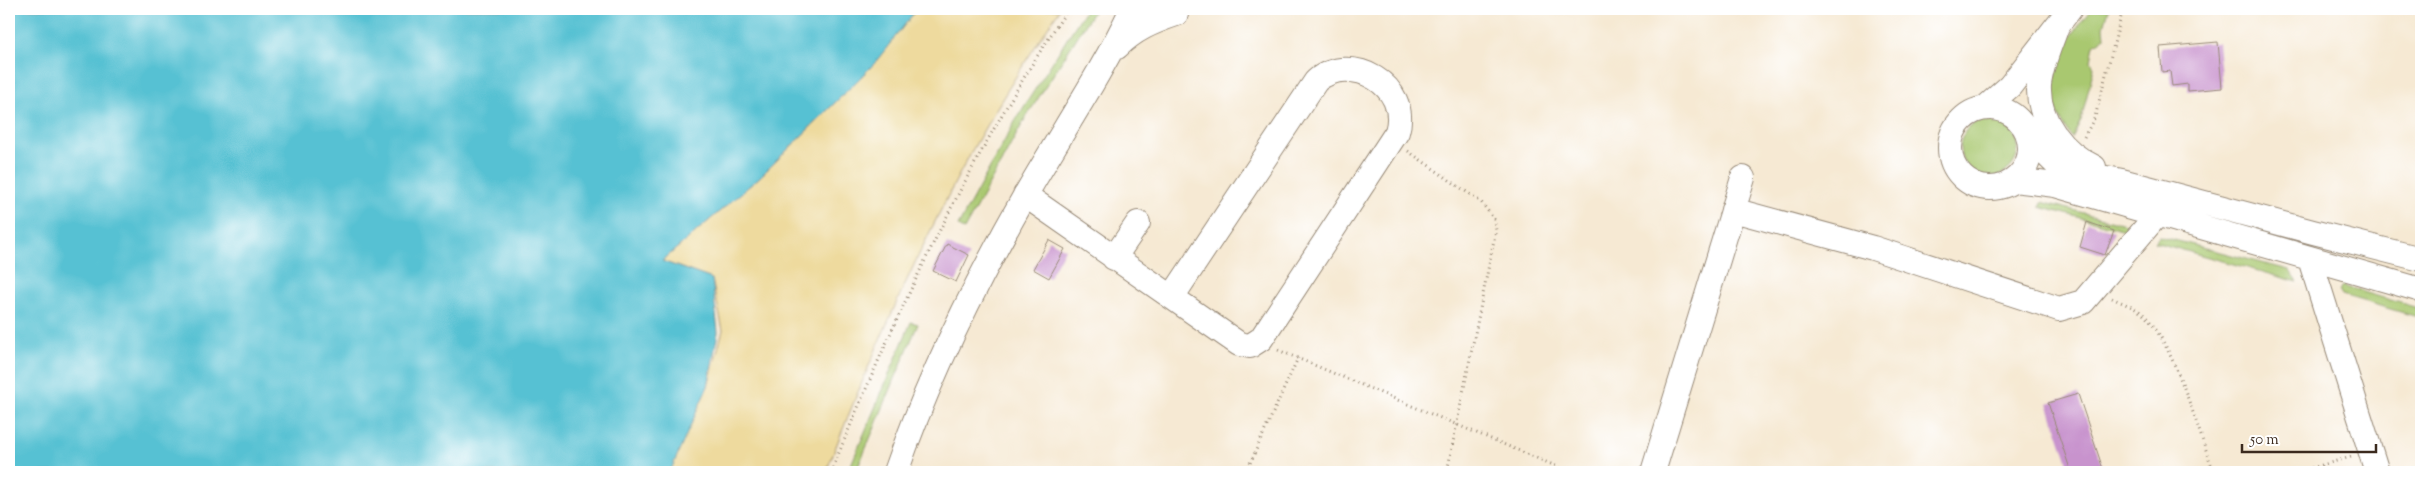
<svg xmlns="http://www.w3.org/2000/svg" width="2430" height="481" font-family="'Sorts Mill Goudy',serif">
<rect width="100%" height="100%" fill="#fff"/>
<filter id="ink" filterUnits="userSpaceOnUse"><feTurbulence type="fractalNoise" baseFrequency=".02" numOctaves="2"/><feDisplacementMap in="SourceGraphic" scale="10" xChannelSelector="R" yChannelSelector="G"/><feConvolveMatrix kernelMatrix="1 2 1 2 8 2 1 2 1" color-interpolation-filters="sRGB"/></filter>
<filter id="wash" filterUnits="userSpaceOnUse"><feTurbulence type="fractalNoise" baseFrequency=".0096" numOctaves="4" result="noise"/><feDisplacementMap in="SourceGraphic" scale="20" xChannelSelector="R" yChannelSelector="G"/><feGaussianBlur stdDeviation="1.12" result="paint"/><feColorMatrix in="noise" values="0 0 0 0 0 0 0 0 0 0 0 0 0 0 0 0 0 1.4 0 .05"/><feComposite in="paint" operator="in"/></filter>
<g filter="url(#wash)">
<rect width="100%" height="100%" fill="#f6e9d3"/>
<path fill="#a9c870" stroke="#727947" d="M1086 9H1095L1025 119 964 230 958 226 1018 116Z
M2091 9H2109L2104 27 2105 37 2094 45 2091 61 2094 67 2081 120 2072 138C2034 83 2056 56 2091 9Z
M1960 148a29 29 0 1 1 58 0a29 29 0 1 1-58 0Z
M2042 202 2129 225V231L2040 207Z
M2159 236 2289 270 2298 282 2154 242Z
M2343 286 2421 309V318L2342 295 2339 290Z
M911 322 918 324 856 472H848Z"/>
<path fill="#eeda9e" stroke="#94825e" d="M917 9H1060C1019 70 980 132 947 198 901 287 862 379 826 472H669L708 386 723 330 712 279 662 261 762 175 867 71Z"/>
<path fill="#57c1d3" stroke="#497678" d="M9 9H917L874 64 762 175 662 261 712 279 718 332 708 386 670 472H9Z"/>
<g id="blocks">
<path fill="#c893cd" d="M2218 42 2222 88 2188 91V84L2172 86 2170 71 2162 72 2160 47Z
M2087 222 2114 231 2105 255 2080 247Z
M1049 240 1065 249 1049 278 1033 269Z
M947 244 969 255 956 282 933 271Z
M2078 394 2104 472H2071L2048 403Z"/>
</g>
</g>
<g filter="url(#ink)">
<use href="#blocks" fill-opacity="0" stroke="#988a78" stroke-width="1"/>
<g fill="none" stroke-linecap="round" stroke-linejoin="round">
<g stroke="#988a78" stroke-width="26">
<path id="minor" d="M2057 26C2050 46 2041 65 2039 85 2037 121 2064 153 2094 167
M1117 47C1134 30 1152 22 1176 14
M1950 148a40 40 0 1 1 80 0a40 40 0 1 1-80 0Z
M1985 108 2010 86 2070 9
M2030 138 2054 162 2080 173 2122 181 2313 232 2421 259
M2014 180 2055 185 2421 290
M1025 195 1239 344 1250 346 1261 339 1397 132C1411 86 1351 51 1316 81L1172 297
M1733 210 1873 248 2059 309 2083 302 2157 215
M1114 258 1138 223
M2310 259 2377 472
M896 472C929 376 976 282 1026 194 1061 133 1103 71 1132 9
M1653 472 1743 178"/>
</g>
<path stroke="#988a78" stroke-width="3" stroke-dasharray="1 4" stroke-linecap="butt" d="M2084 137 2095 117 2123 9
M1408 151 1481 202 1494 219 1496 230 1447 472
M2112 298C2122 303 2138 308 2146 317 2175 347 2198 431 2214 472
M1278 350 1570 472
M831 472C897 311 971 153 1068 9
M1246 472 1298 358
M2297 472 2351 457"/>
<use href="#minor" stroke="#fff" stroke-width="24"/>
</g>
</g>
<rect width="2430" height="481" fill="none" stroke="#fff" stroke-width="30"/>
<path d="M2242 444v8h134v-8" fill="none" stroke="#3b2a1e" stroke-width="2.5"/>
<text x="2250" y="444" font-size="15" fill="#3b2a1e" stroke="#ffffff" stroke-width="4" paint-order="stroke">50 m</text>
</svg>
